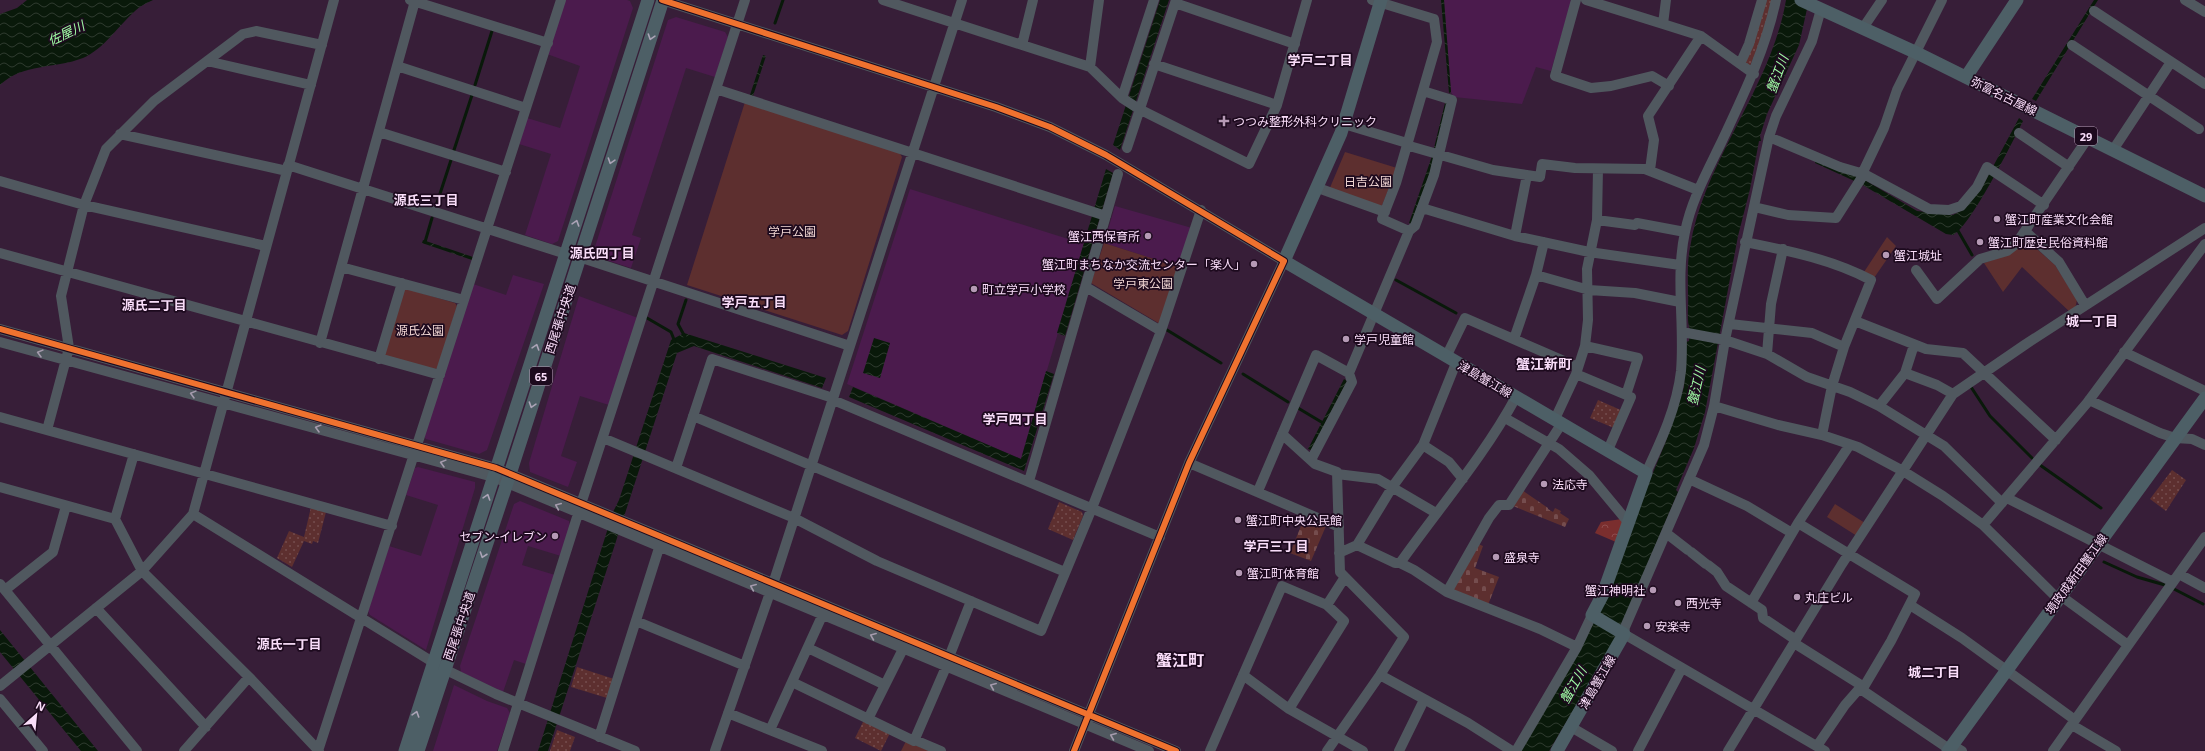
<svg xmlns="http://www.w3.org/2000/svg" width="2205" height="751" font-family="'Noto Sans','Noto Sans JP',sans-serif">
<defs>
<pattern id="grass-dots" width="8" height="8" patternUnits="userSpaceOnUse"><rect width="8" height="8" fill="#5d2f2f"/><path d="M2 2h.1M6 6h.1" fill="none" stroke="#754d4e" stroke-width="1.8" stroke-linecap="round"/></pattern>
<pattern id="forest-crowns" width="20" height="18" patternUnits="userSpaceOnUse"><rect width="20" height="18" fill="#7a2e2e"/><path d="M2 6a3 3 0 1 1 6 0M12 15a3 3 0 1 1 6 0" fill="none" stroke="#8e4c4d"/></pattern>
<pattern id="cemetery-stones" width="16" height="16" patternUnits="userSpaceOnUse"><rect width="16" height="16" fill="#5d2f2f"/><path d="M2 7V4a2 2 0 0 1 4 0v3zM10 15v-3a2 2 0 0 1 4 0v3z" fill="#754d4e"/></pattern>
<pattern id="water-waves" width="16" height="10" patternUnits="userSpaceOnUse"><rect width="16" height="10" fill="#09190a"/><path d="M0 5q4-4 8 0t8 0" fill="none" stroke="#2e3a2e"/></pattern>
</defs>
<rect width="100%" height="100%" fill="#371e38"/>
<path fill="#4b1b4d" d="M565 0H627L630 1 633 8 558 241 552 244 525 235 551 154 519 144 527 118 560 128 580 66 547 54Z
M1444 0H1570L1571 2 1551 71 1536 67 1522 104 1454 97 1451 92Z
M676 17 725 32 728 37 715 77 686 68 632 235 641 238 631 268 594 256 593 253 668 20Z
M910 189 1084 244 1021 459 847 384Z
M1115 206 1192 228 1179 267 1104 243Z
M513 275 544 284 487 450 479 454 426 439 424 436 473 284 506 295Z
M579 296 638 318 609 405 580 396 561 456 577 462 568 487 530 472 529 463Z
M418 467 475 482V488L426 650 370 615 368 611 389 546 421 556 438 505 406 495 415 468Z
M520 501 569 521 570 526 561 556 528 546 522 565 555 575 526 664 514 660 503 692 461 672 460 666 514 504Z
M454 685 487 701 507 708 510 713 497 751H433Z"/>
<path fill="url(#grass-dots)" d="M1765 0H1772L1767 28 1750 66 1744 63Z
M1598 400 1623 411 1614 428 1590 418Z
M2172 470 2186 480 2166 511 2150 499Z
M1059 502 1082 512 1083 516 1073 540 1048 529Z
M311 507 326 512 318 543 313 541 312 544 304 541 292 567 277 558 289 531 304 537Z
M577 667 614 679 607 698 571 687Z
M864 720 890 733 881 751 855 738Z
M557 730 575 737 570 751H550Z"/>
<path fill="url(#forest-crowns)" d="M1622 519 1624 520 1616 542 1595 533 1601 522Z"/>
<path fill="url(#cemetery-stones)" d="M1522 490 1548 508V509L1553 512 1555 508 1561 511 1560 513 1569 519 1565 527 1513 506Z
M1303 521 1313 525 1315 522 1326 526 1311 561 1290 553Z
M1478 544 1483 546 1475 568 1499 577 1488 605 1451 590Z"/>
<path fill="#5d2f2f" d="M745 102 899 152 902 157 848 331 842 335 687 285Z
M1345 152 1397 168 1381 208 1329 190Z
M1887 237 1896 246 1874 278 1864 272Z
M2024 242H2029L2055 265 2077 300 2075 309 2070 312 2022 267 2003 292 1984 263 2007 255Z
M1104 243 1179 267 1160 324 1091 283Z
M407 289 455 303 457 306 438 368 433 370 385 357 383 353 403 291Z
M1835 504 1865 523 1857 536 1827 517Z
M906 741 929 751H901Z"/>
<path fill="url(#water-waves)" d="M27 0H153C147 3 140 6 135 11 118 26 104 49 83 58 55 69 23 63 0 85V14L17 8Z
M1160 0H1169L1120 150 1113 145Z
M1441 0H1444L1451 92 1449 93Z
M1786 0H1809L1799 45 1767 114 1760 136 1761 141H1759L1750 189 1738 236 1705 412 1694 448 1676 490 1678 492 1616 638 1549 751H1521L1585 638 1666 441 1684 387 1686 342 1689 341 1690 330C1686 319 1689 305 1688 294 1688 279 1687 263 1690 248 1704 159 1771 89 1786 0Z
M2094 0H2098L2036 101 2032 99Z
M763 55 766 56 753 96 750 95Z
M1445 103H1447L1436 149 1434 148Z
M2019 118 2023 121C2012 143 1971 226 1953 235L1946 234 1861 184 1815 163 1816 160 1863 179 1917 211 1953 215 1964 209 1981 189Z
M1432 156 1434 157 1431 170 1411 224 1409 223Z
M1106 169 1113 173 1065 336 1057 333Z
M423 240 473 257 472 260 422 243Z
M684 333 826 378 822 388 694 346 677 353 548 751H538L613 512 619 500 671 340Z
M874 338 890 343 880 378 863 373Z
M1046 371 1054 374 1024 471 849 397 853 387 1021 459Z
M1344 379 1347 381 1311 450 1308 449Z
M0 630 98 751H81L0 652Z"/>
<g fill="none" stroke-linecap="round" stroke-linejoin="round">
<path stroke="#09190a" stroke-width="3" d="M775 23 783 0
M475 85 492 31
M454 150 472 95
M436 206 451 160
M1957 229 1972 255
M425 242 432 218
M1396 280 1456 313
M647 318 671 332 675 342
M1167 330 1221 363
M685 337 678 324 686 300
M1243 374 1288 402
M1971 387 1990 416 2032 458
M1298 408 1323 423
M2040 465 2101 508
M2104 562 2137 577 2165 585
M2174 589 2203 604"/>
<path stroke="#50585f" stroke-width="10" d="M410 0 548 43
M662 0 996 107 1050 127 1106 155 1284 261 1189 463 1074 751
M883 0 1090 67 1122 98 1139 109 1249 164 1277 105 1307 0
M1372 0 1434 19 1437 42 1396 183 1382 219 1409 231
M1576 0 1555 76 1591 88 1611 86 1652 76 1669 86
M1586 0 1663 24
M2185 0 2205 12
M1175 3 1295 44
M1821 9 1812 41 1776 116 1769 137 1725 340 1714 406 1704 445 1625 627 1624 634 1825 751
M2094 11 2205 84
M1863 28 1882 0
M1701 36 1754 74
M1022 45 1033 0
M2072 45 2199 129
M207 61 311 85
M1154 64 1277 105
M1740 64 1749 44 1762 0
M397 66 526 108
M1090 67 1099 0
M716 89 1106 216
M1122 98 1154 0
M1344 124 1407 143
M379 132 506 172
M2019 133 2069 167
M120 134 287 171
M1769 137 1840 167 1864 174 1929 209 1949 210 1961 206 1977 187 1987 167 2044 205
M1406 145 1493 170 1540 177 1542 164 1575 168 1645 169 1698 190
M1127 148 1176 0
M2113 150 2171 62
M288 165 566 254
M1650 170 1654 140 1648 116 1701 36 1663 24 1666 0
M1862 174 1884 128 1897 90 1942 0
M0 181 84 205 266 246
M1318 188 1385 212
M1754 207 1788 215 1836 218 1864 174
M1422 208 1515 236 1589 252 1680 265
M1597 220 1635 225 1637 223 1685 232
M2026 232 2059 262 2085 305
M1515 236 1527 175
M1745 242C1789 251 1831 259 1871 280L1844 347 1832 386 1822 435
M0 253 440 375
M579 257 850 346
M341 267 464 300
M1916 270 1937 299 1980 259 2007 251 2016 244 2088 138
M1536 275 1589 290 1635 293 1680 302
M1086 287 1161 331
M1855 321 1926 349 1963 353 2056 440
M1730 324 1812 333 1844 347
M0 329 496 468 1176 751
M1682 332 1725 340 1767 354 1807 377 1850 392 1879 406 1944 446 2002 503
M1514 339 1536 275 1544 242
M0 342 493 477 1149 751
M320 343 415 1
M1585 346 1638 358 1626 395
M2124 352 2205 391
M1767 354 1771 304 1783 249
M1446 357 1465 318 1578 367
M379 359 402 283
M1905 373 1937 385 1953 394
M1576 374 1631 397 1608 450
M833 400 1160 537
M2089 400 2160 433 2175 438 2192 439 2205 445
M1714 406 1778 425 1822 435 1858 447 1903 471 1943 496 1983 525 2058 599
M1879 406 1905 373 1914 345
M693 416 1065 572
M0 417 392 526
M1505 418 1559 449 1589 475 1628 522
M1555 419 1576 374 1585 346 1588 320 1587 269 1597 220 1598 169
M47 430 69 348 61 296 84 205 106 149 154 101 243 34 256 31 322 45
M1282 434 1315 464 1337 472 1340 572 1404 637 1380 675 1327 751
M603 438 794 518 877 561 1041 631 1092 508 1161 331 1201 210
M1423 445 1449 462 1463 479
M134 454 115 519 142 571 249 677 319 751
M1311 460 1352 382 1349 373 1409 231 1415 226 1434 175 1452 100 1423 91
M1189 463 1339 527
M676 468 712 359 833 398
M1646 473C1661 441 1677 407 1681 371 1685 325 1675 278 1685 232 1691 201 1707 172 1721 143 1743 96 1765 51 1776 0
M1337 474 1378 479 1436 513
M1689 479 1747 506 1792 533
M1029 481 1118 174
M0 487 115 519
M1258 491 1316 355 1349 373
M2007 498 2173 582
M581 504 745 0
M193 514 444 669 496 694 635 751
M1798 523 1915 594 1891 641 1862 690 1859 689 1845 705 1817 746
M1983 525 2087 403 2205 244
M1666 533 1688 550
M1357 545 1395 563H1400L1414 570 1447 592 1540 629 1577 647
M1691 552 1706 564
M1339 553 1357 545 1393 486 1423 445 1456 363
M1400 563C1439 508 1484 456 1516 397
M1708 565 1717 572 1726 586 1762 610 1763 618 1796 640
M2179 574 2205 588
M0 584 137 751
M5 590 53 552 66 506
M1447 592 1489 518 1499 505H1509L1562 423
M2061 596 2128 645
M1751 603 1798 523 1849 446
M1327 605 1345 577
M1910 605 1962 638 2075 720
M96 608 206 727
M636 621 745 666
M1794 643 1864 687
M808 648 885 685
M949 657 971 601
M1243 675 1289 709 1363 751
M1380 675 1468 723 1512 751
M792 682 914 741 946 667
M0 686 142 571 193 514 334 0
M1862 690 1949 749
M0 699 43 751
M728 713 822 751
M868 719 903 649
M2072 725 2116 751
M1571 727 1612 751
M770 730 822 616
M599 737 659 548
M915 740 941 751
M1952 745 1962 751
M184 751 249 677
M318 751 561 0
M503 751 578 514
M715 751 773 584 962 0
M1210 751 1282 586 1327 605 1344 621 1289 709
M1399 751 1424 700
M1516 751 1577 647 1592 615
M1638 751 1682 668
M1728 751 1842 564 1953 394 2026 344 2205 228
M2053 751 2205 537"/>
<path stroke="#4d5f66" stroke-width="13" d="M1381 0 1341 133 1284 261 1646 473 1603 594 1592 615 1624 634 1557 751
M1801 0 1917 53 2205 196
M1966 77 2017 0
M405 751 648 0
M418 751 510 474 663 0
M1948 751 2205 398"/>
<g stroke="#1d0a1e" stroke-width="8">
<path id="cycleway" d="M662 0 996 107 1050 127 1106 155 1284 261 1189 463 1074 751
M0 329 496 468 1176 751"/>
</g>
<use href="#cycleway" stroke="#ef722f" stroke-width="6"/>
</g>
<defs><path id="oneway-chevron" d="M-2-3.5L2.5 0L-2 3.5" fill="none" stroke-width="1.6" stroke-linecap="round" stroke-linejoin="round"/></defs>
<g stroke="#aca4b7">
<use href="#oneway-chevron" transform="translate(651 37) rotate(108)"/>
<use href="#oneway-chevron" transform="translate(611 161) rotate(108)"/>
<use href="#oneway-chevron" transform="translate(576 223) rotate(-72)"/>
<use href="#oneway-chevron" transform="translate(536 347) rotate(-72)"/>
<use href="#oneway-chevron" transform="translate(532 405) rotate(108)"/>
<use href="#oneway-chevron" transform="translate(487 497) rotate(-72)"/>
<use href="#oneway-chevron" transform="translate(483 555) rotate(109)"/>
<use href="#oneway-chevron" transform="translate(416 714) rotate(-72)"/>
</g>
<g stroke="#a49aac">
<use href="#oneway-chevron" transform="translate(40 353) rotate(-165)"/>
<use href="#oneway-chevron" transform="translate(193 394) rotate(-165)"/>
<use href="#oneway-chevron" transform="translate(318 428) rotate(-165)"/>
<use href="#oneway-chevron" transform="translate(443 463) rotate(-165)"/>
<use href="#oneway-chevron" transform="translate(558 506) rotate(-157)"/>
<use href="#oneway-chevron" transform="translate(753 587) rotate(-157)"/>
<use href="#oneway-chevron" transform="translate(873 636) rotate(-158)"/>
<use href="#oneway-chevron" transform="translate(993 686) rotate(-157)"/>
<use href="#oneway-chevron" transform="translate(1113 736) rotate(-158)"/>
</g>
<g fill="#b59ab5" stroke="#1d0a1e" stroke-width="1.5">
<path d="M1222 115h4v4h4v4h-4v4h-4v-4h-4v-4h4z"/>
<circle cx="1997" cy="219" r="4"/>
<circle cx="1148" cy="236" r="4"/>
<circle cx="1980" cy="242" r="4"/>
<circle cx="1886" cy="255" r="4"/>
<circle cx="1254" cy="264" r="4"/>
<circle cx="974" cy="289" r="4"/>
<circle cx="1346" cy="339" r="4"/>
<circle cx="1544" cy="484" r="4"/>
<circle cx="1238" cy="520" r="4"/>
<circle cx="555" cy="536" r="4"/>
<circle cx="1496" cy="557" r="4"/>
<circle cx="1239" cy="573" r="4"/>
<circle cx="1653" cy="590" r="4"/>
<circle cx="1797" cy="597" r="4"/>
<circle cx="1678" cy="603" r="4"/>
<circle cx="1647" cy="626" r="4"/>
</g>
<g text-anchor="middle" dominant-baseline="central" stroke-width="3.5" stroke-linejoin="round" paint-order="stroke">
<g fill="#1d0a1e" stroke="#b79eb7" stroke-width="1">
<rect x="2075" y="127" width="22" height="18" rx="3"/>
<rect x="530" y="367" width="22" height="18" rx="3"/>
</g>
<g font-size="11" font-weight="bold" fill="#f9ddf9">
<text x="2086" y="136">29</text>
<text x="541" y="376">65</text>
</g>
<g font-size="12" fill="#f9ddf9" stroke="#1d0a1e">
<text transform="translate(2004 96) rotate(26)">弥富名古屋線</text>
<text transform="translate(560 319) rotate(-72)">西尾張中央道</text>
<text transform="translate(1485 379) rotate(30)">津島蟹江線</text>
<text transform="translate(2076 574) rotate(-54)">境政成新田蟹江線</text>
<text transform="translate(459 626) rotate(-71)">西尾張中央道</text>
<text transform="translate(1597 682) rotate(-60)">津島蟹江線</text>
</g>
<g font-size="12" fill="#f9ddf9" stroke="#1d0a1e" text-anchor="start">
<text x="1233" y="121">つつみ整形外科クリニック</text>
<text x="2005" y="219">蟹江町産業文化会館</text>
<text x="1140" y="236" text-anchor="end">蟹江西保育所</text>
<text x="1988" y="242">蟹江町歴史民俗資料館</text>
<text x="1894" y="255">蟹江城址</text>
<text x="1246" y="264" text-anchor="end">蟹江町まちなか交流センター「楽人」</text>
<text x="982" y="289">町立学戸小学校</text>
<text x="1354" y="339">学戸児童館</text>
<text x="1552" y="484">法応寺</text>
<text x="1246" y="520">蟹江町中央公民館</text>
<text x="547" y="536" text-anchor="end">セブン-イレブン</text>
<text x="1504" y="557">盛泉寺</text>
<text x="1247" y="573">蟹江町体育館</text>
<text x="1645" y="590" text-anchor="end">蟹江神明社</text>
<text x="1805" y="597">丸庄ビル</text>
<text x="1686" y="603">西光寺</text>
<text x="1655" y="626">安楽寺</text>
</g>
<g font-size="12" fill="#f2d7d4" stroke="#1d0a1e">
<text x="1368" y="181">日吉公園</text>
<text x="792" y="231">学戸公園</text>
<text x="1143" y="283">学戸東公園</text>
<text x="420" y="330">源氏公園</text>
</g>
<g font-size="13" font-style="italic" fill="#9ffca4" stroke="#1d0a1e">
<text transform="translate(66 33) rotate(-26)">佐屋川</text>
<text transform="translate(1777 74) rotate(-70)">蟹江川</text>
<text transform="translate(1696 386) rotate(-77)">蟹江川</text>
<text transform="translate(1573 685) rotate(-60)">蟹江川</text>
</g>
<g font-size="13" font-weight="bold" fill="#f9ddf9" stroke="#1d0a1e">
<text x="1320" y="60">学戸二丁目</text>
<text x="426" y="200">源氏三丁目</text>
<text x="602" y="253">源氏四丁目</text>
<text x="754" y="302">学戸五丁目</text>
<text x="154" y="305">源氏二丁目</text>
<text x="2092" y="321">城一丁目</text>
<text x="1015" y="419">学戸四丁目</text>
<text x="1276" y="546">学戸三丁目</text>
<text x="289" y="644">源氏一丁目</text>
<text x="1934" y="672">城二丁目</text>
</g>
<g font-size="14" font-weight="bold" fill="#f9ddf9" stroke="#1d0a1e">
<text x="1544" y="363">蟹江新町</text>
</g>
<g font-size="16" font-weight="bold" fill="#f9ddf9" stroke="#1d0a1e">
<text x="1180" y="660">蟹江町</text>
</g>
</g>
<g transform="translate(36 715) rotate(27)" stroke="#1d0a1e" stroke-width="3" paint-order="stroke">
<path d="M0-3L7 15L0 10L-7 15Z" fill="#f9ddf9"/>
<text y="-6" font-size="11" font-weight="bold" text-anchor="middle" fill="#f9ddf9">N</text>
</g>
</svg>
